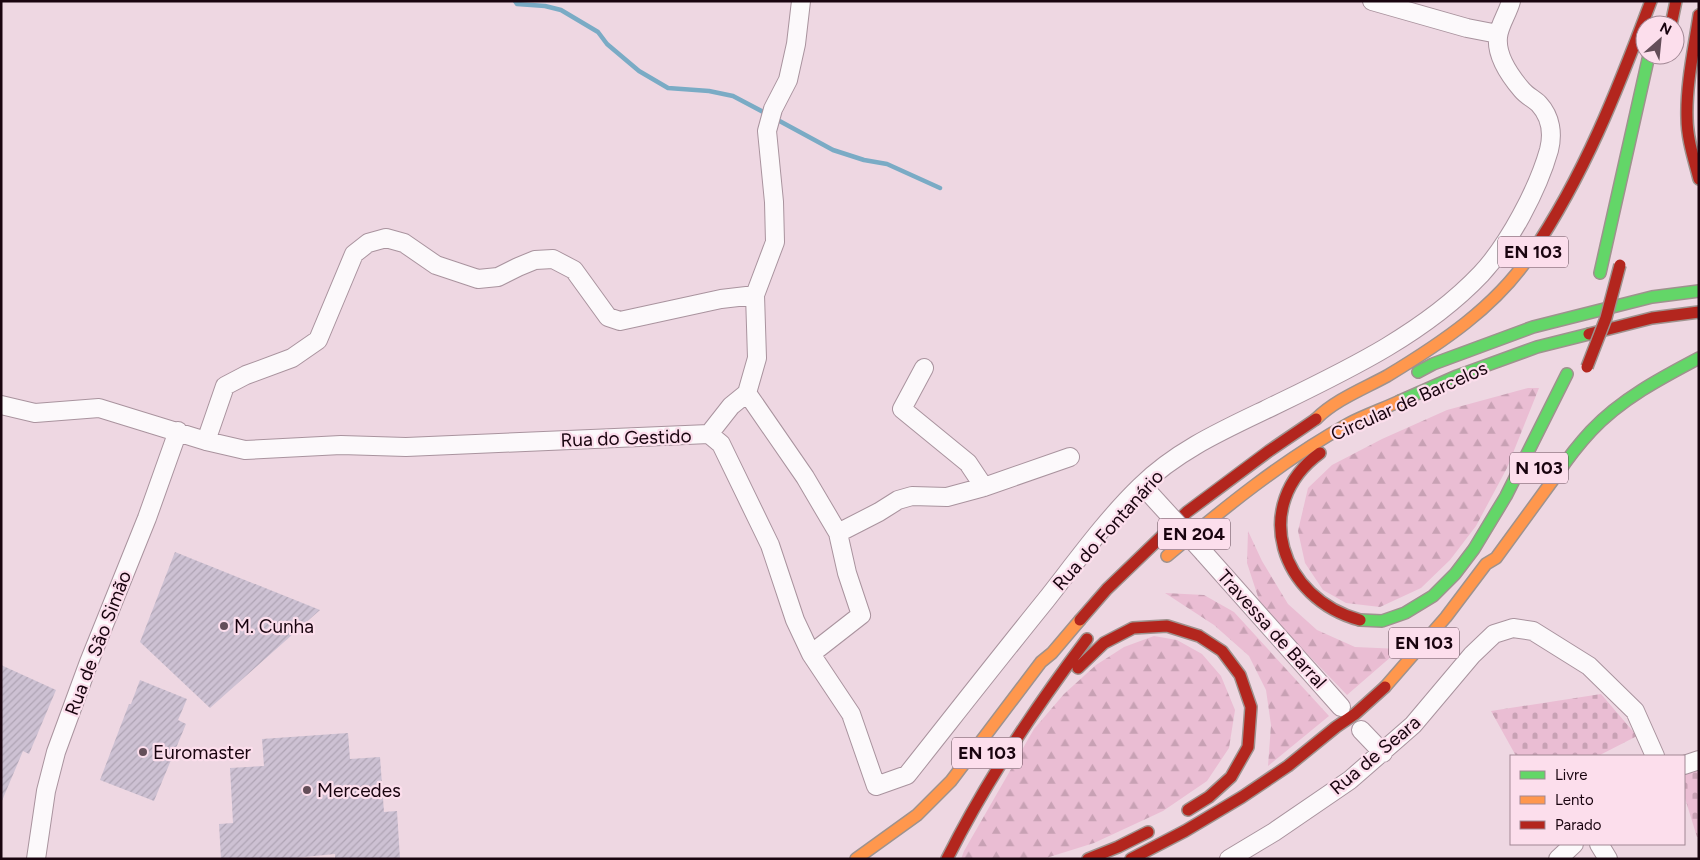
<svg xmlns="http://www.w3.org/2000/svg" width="1700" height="860" font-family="Figtree,sans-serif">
<defs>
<pattern id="forest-firs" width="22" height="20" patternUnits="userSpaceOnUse" patternTransform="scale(1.25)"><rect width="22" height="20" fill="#eabdd3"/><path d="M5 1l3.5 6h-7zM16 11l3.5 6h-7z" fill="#c8a1b4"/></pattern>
<pattern id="cemetery-stones" width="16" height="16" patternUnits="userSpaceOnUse" patternTransform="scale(1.25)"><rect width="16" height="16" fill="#eabdd3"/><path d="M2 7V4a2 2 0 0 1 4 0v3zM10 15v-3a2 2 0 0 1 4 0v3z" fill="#c8a1b4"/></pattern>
<pattern id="building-hatch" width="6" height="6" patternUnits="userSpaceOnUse" patternTransform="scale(1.25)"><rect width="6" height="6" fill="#cdc1d3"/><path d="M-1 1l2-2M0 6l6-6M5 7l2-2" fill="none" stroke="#afa4b4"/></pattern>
</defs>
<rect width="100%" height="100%" fill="#eed7e2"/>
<path fill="url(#forest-firs)" d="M1528 388H1539L1507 468 1476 526 1450 560 1421 588 1380 607 1346 603 1323 590 1305 563 1298 531 1308 488 1332 465 1382 439 1447 410Z
M1248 531 1262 561 1288 604 1317 630 1355 647 1400 649 1347 695 1261 606 1247 563Z
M1165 593 1204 595 1234 612 1329 716 1268 766 1271 725 1266 690 1249 656 1214 625Z
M1154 636 1177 640 1202 654 1221 676 1235 710 1229 748 1207 781 1163 811 1094 843 1043 859H961L964 851 1034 729 1064 694 1096 665 1124 647Z"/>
<path fill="url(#cemetery-stones)" d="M1601 694 1637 736 1598 756H1516L1491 711Z
M1699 766V837H1697L1684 795V770Z"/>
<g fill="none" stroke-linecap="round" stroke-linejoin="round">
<path stroke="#7aabc5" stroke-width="4.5" d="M515 1 517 4 545 6 561 10 598 32 607 44 639 71 668 88 709 91 733 96 767 114
M774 118 833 150 864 160 887 164 940 188"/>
</g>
<path fill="url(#building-hatch)" d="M175 552 320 610 210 708 140 642Z
M1 665 56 690 29 754 23 751 1 803Z
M140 680 187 699 178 720 186 724 154 801 100 780 129 704H131Z
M348 733 350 759 380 757 384 812 397 811 400 859H335V854L284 859H221L219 824 233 823 230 768 264 766 262 739Z"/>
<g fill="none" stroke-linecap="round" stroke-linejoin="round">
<g stroke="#a9939e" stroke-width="20">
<path id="street" d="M1372 1 1467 28 1498 34
M924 368 902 409 968 463 984 487
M747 393 805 477 838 533 847 573 861 615 811 654
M1 405 35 413 99 408 206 441 245 450 341 445 406 447 709 434 731 406 747 393 757 358 755 295 775 242 774 202 767 131 773 109 788 80 796 44 801 1
M709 434 721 444 770 545 795 620 811 654 851 714 876 786 907 775C953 717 999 658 1046 600 1076 562 1105 521 1140 487 1175 452 1221 431 1265 410 1341 373 1422 336 1481 274 1509 244 1538 189 1549 150 1553 134 1551 117 1539 104 1534 99 1527 96 1522 90 1510 76 1496 56 1498 37 1499 25 1508 13 1511 1
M206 441 225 386 246 375 292 358 318 340 354 254 368 243 386 238 404 243 436 265 478 279 498 277 518 267 535 260 553 259 574 270 608 317 620 321 721 299 755 295
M838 533 879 512 898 500 912 496 947 497 984 487 1070 457
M1204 553 1341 707
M1361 730 1383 753
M1684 765 1699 760
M1599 844 1608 859
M36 859 46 791 56 752 89 662 147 518 178 431
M1229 859 1274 832 1350 780 1413 725 1472 655 1494 634 1513 628 1533 631 1589 666 1635 711 1655 756
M1558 859 1574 844"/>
</g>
<g stroke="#9e928e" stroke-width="14">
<path id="fast" d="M1600 273 1649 55
M1418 372 1433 364 1533 327 1652 297 1699 291
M1400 401 1457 376 1537 347 1589 334
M1558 473C1568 458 1579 444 1591 431 1621 399 1661 378 1699 358
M1360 620 1382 621 1405 613 1433 596 1455 574 1474 549 1506 496 1567 374"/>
</g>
<g stroke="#9e928e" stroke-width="14">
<path id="slow" d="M1316 419C1335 400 1363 389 1387 376 1440 344 1496 307 1531 254
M1167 556C1224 508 1283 460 1348 424 1365 415 1383 409 1400 401
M1385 687 1446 617 1486 564 1496 558 1558 473
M856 859 917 815 951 781 1041 662 1052 653 1080 620"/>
</g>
<g stroke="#9e928e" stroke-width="14">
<path id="jam" d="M1699 15C1694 49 1686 84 1687 118 1687 139 1694 159 1699 179
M1671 25 1676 1
M1531 254C1584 176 1618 89 1651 1
M1589 334 1652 318 1699 312
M1320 453C1249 505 1281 599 1360 620
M1080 620 1107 589 1187 512 1269 451 1316 419
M1078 668 1104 643 1133 628 1167 626 1199 636 1222 651 1240 675 1251 707 1248 747 1231 777 1209 797 1188 810
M947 859C986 781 1034 709 1087 639
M1088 859 1118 847 1148 832
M1131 859 1185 831 1242 797 1288 766 1336 727 1355 714 1385 687"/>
</g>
<use href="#street" stroke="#fcf9fb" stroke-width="18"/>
<use href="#fast" stroke="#63d668" stroke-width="11"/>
<use href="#slow" stroke="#ff974d" stroke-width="11"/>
<use href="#jam" stroke="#b3261e" stroke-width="11"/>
<g stroke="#a9939e" stroke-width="20" stroke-linecap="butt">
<path id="street-bridge" d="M1151 495 1204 553"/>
</g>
<g stroke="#9e928e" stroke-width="14" stroke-linecap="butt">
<path id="jam-bridge" d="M1587 367 1606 318 1620 265"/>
</g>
<use href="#street-bridge" stroke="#fcf9fb" stroke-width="18"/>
<use href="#jam-bridge" stroke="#b3261e" stroke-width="11"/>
</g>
<g fill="#644e59" stroke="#fcdeec" stroke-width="2">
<circle cx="224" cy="626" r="5"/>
<circle cx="143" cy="752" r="5"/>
<circle cx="307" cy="790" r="5"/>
</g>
<g text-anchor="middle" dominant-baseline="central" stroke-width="4.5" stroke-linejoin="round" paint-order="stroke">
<g fill="#fcdeec" stroke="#5d4551" stroke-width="1">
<rect x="1498" y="236.5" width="70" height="31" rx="4"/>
<rect x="1510" y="452.5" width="58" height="31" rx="4"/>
<rect x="1158" y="518.5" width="72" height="31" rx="4"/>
<rect x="1389" y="627.5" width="70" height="31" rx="4"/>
<rect x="952" y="737.5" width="70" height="31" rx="4"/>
</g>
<g font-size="18" font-weight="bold" fill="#19040f">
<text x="1533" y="252">EN 103</text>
<text x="1539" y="468">N 103</text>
<text x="1194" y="534">EN 204</text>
<text x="1424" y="643">EN 103</text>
<text x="987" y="753">EN 103</text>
</g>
<g font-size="19" fill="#19040f" stroke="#fcdeec">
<text transform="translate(1409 401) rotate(-24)">Circular de Barcelos</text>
<text transform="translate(626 438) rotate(-2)">Rua do Gestido</text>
<text transform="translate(1108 530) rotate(-48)">Rua do Fontanário</text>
<text transform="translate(1272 629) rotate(48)">Travessa de Barral</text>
<text transform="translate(98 643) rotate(-69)">Rua de São Simão</text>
<text transform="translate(1375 755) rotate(-40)">Rua de Seara</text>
</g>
<g font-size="19" fill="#19040f" stroke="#fcdeec" text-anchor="start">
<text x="234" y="626">M. Cunha</text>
<text x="153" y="752">Euromaster</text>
<text x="317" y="790">Mercedes</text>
</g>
</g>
<rect width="1700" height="860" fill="none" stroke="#19040f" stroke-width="5"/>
<rect x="1510" y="755" width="175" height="90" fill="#fcdeec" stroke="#a18794"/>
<rect x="1520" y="771" width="25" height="8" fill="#63d668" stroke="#a18794"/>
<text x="1555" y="780" font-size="15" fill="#19040f">Livre</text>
<rect x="1520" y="796" width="25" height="8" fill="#ff974d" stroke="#a18794"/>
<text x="1555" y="805" font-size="15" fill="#19040f">Lento</text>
<rect x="1520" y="821" width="25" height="8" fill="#b3261e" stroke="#a18794"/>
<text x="1555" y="830" font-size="15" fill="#19040f">Parado</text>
<g transform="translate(1660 40) rotate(27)"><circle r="24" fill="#fcdeec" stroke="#a18794"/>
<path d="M0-4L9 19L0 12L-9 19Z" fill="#644e59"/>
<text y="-8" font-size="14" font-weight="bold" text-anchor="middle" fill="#19040f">N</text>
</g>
</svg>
